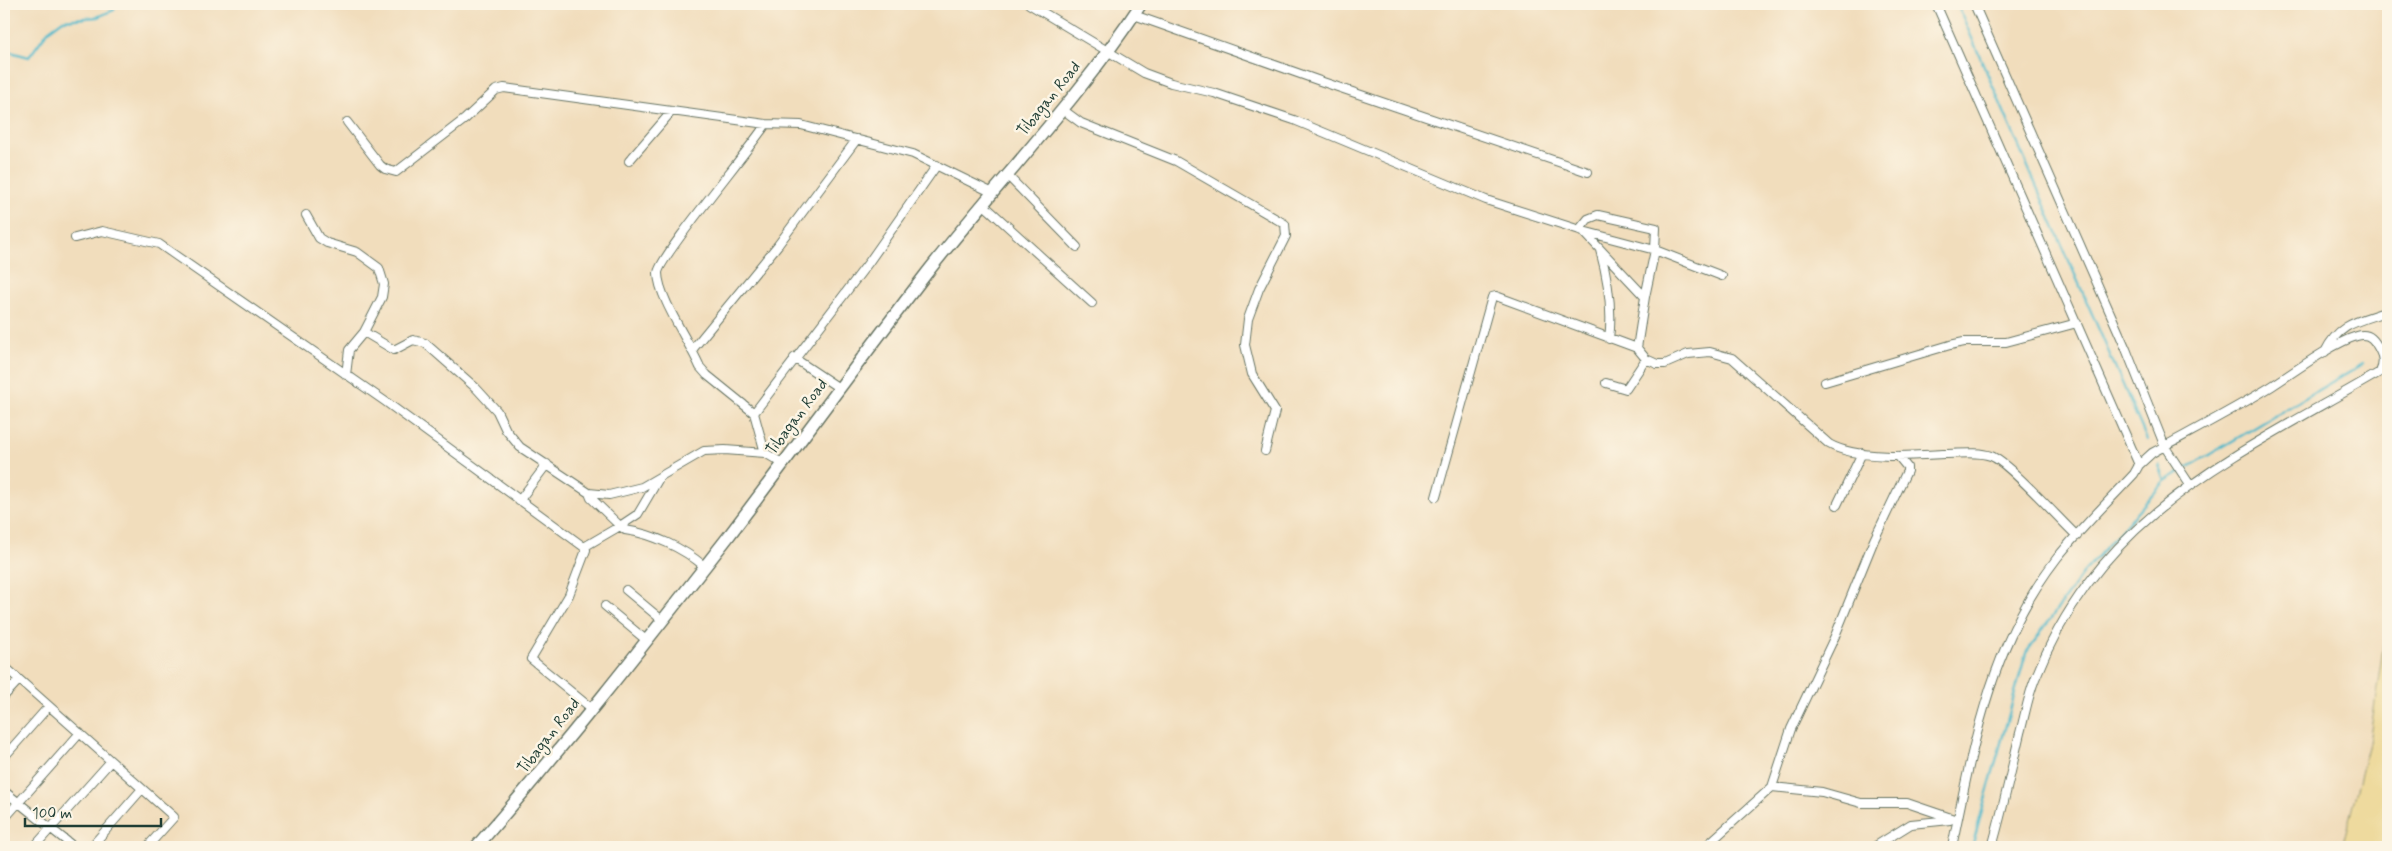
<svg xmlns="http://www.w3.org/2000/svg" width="2392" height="851" font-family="Mynerve,sans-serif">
<rect width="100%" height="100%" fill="#fcf5e5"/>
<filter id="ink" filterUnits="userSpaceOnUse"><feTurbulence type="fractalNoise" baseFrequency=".02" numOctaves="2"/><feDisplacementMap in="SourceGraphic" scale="10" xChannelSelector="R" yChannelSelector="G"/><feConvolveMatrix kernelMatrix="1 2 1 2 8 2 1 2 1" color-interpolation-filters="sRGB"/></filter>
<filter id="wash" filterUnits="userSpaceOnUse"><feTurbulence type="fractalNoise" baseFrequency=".0096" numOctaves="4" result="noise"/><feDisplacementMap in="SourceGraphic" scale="20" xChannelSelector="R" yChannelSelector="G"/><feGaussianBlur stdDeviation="1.12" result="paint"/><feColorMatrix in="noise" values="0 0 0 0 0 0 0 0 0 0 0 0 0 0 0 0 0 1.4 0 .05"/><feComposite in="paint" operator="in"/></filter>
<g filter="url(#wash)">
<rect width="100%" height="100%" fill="#f1ddbc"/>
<path fill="#eeda9e" stroke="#868c69" d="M2388 614V847H2342L2369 743Z"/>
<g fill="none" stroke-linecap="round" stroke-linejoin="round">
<path stroke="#4db8ca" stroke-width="2.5" d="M1957 4 2147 440
M4 47 7 51 29 57 48 31 63 20 97 17 114 10 115 4
M2159 465 2165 481
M1972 847 2026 653 2083 573 2165 481 2362 364"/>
</g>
</g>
<g filter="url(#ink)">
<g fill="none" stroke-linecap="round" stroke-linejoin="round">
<g stroke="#687564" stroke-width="10">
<path id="minor" d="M1029 4 1144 73 1171 83 1214 93 1294 120 1486 200 1583 231 1645 297 1637 348 1646 359 1657 364H1665L1688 354 1710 352 1732 358 1829 444C1857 460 1914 456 1945 454 1960 454 1977 451 1991 456 2008 462 2060 520 2077 536
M1936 4 2139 465
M1974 4 2126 349 2165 447 2190 485
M1134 15 1320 81 1588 172
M1062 109 1081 123 1176 161 1285 224 1286 236 1259 289 1248 319 1245 345 1252 374 1275 411 1265 451
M347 122 380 165 385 169 396 172 465 119 496 90 504 88 766 124 801 125 913 154 993 193
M629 161 672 111
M1007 175 1077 247
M983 204 1092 303
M306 215 319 238 327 243 357 252 379 268 384 284 382 297 364 332 349 350 346 375
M1579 230 1588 219 1598 215 1656 228 1655 250 1645 297
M1583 231 1655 250 1722 276
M75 238 102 231 159 244 386 402 584 547 586 550 569 595 531 659 591 708
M1600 250C1608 279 1613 309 1609 339
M364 332 394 350 413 340 425 343 476 388 497 411 506 430 520 447 589 493 609 495 642 487 704 451 725 450 765 453 782 463
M692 350 778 245 857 139
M2325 352C2339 323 2359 321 2388 311
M794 358 839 388
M1825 382 1950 345 1964 342H2006L2077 323
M1606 383 1626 389 1646 359
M754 413 869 262 937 165
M765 453 754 413 707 375 700 367C690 343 658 297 658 273 659 257 751 148 766 124
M589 493 591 498 620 526 638 514 658 480
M1436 497 1492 297 1496 296 1637 348
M519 501 547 464
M1837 505 1862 453
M584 547 620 526 625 530C653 534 683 548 704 566
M626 590 662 620
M605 606 646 640
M4 666 174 817 147 847
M4 696 19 680
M4 757 49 706
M1772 787 1822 792 1861 803H1907L1957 820
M4 791 74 847
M4 819 80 733
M34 847 111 761
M91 847 142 789
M1705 847 1772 787 1791 729 1835 636 1874 540 1907 471V467L1898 456
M1874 847 1911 824 1950 820
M1952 847C1973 745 1991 643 2057 558 2080 529 2108 502 2134 474L2139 465 2152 453C2192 431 2233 410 2272 386 2294 372 2333 343 2357 336 2370 332 2375 341 2380 351 2384 358 2384 364 2380 372 2236 456 2101 512 2035 679 2028 696 2025 715 2020 733 2011 771 2003 809 1992 847"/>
</g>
<g stroke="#687564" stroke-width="14">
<path id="secondary" d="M476 847C564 747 646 642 728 537 794 450 859 361 926 274 997 183 1078 100 1141 4"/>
</g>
<use href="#minor" stroke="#fff" stroke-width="8"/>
<use href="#secondary" stroke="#fff" stroke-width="11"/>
</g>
</g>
<g text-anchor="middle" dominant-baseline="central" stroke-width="5" stroke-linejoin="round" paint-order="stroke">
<g font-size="16" fill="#1f3d34" stroke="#fcf5e5">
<text transform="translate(1049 99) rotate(-51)">Tibagan Road</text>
<text transform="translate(797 417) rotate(-53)">Tibagan Road</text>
<text transform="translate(549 736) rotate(-52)">Tibagan Road</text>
</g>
</g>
<rect width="2392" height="851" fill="none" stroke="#fcf5e5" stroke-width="20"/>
<path d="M25 818v8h136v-8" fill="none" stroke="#1f3d34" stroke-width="2.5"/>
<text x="32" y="818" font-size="15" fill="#1f3d34" stroke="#fcf5e5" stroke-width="4" paint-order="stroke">100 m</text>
</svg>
